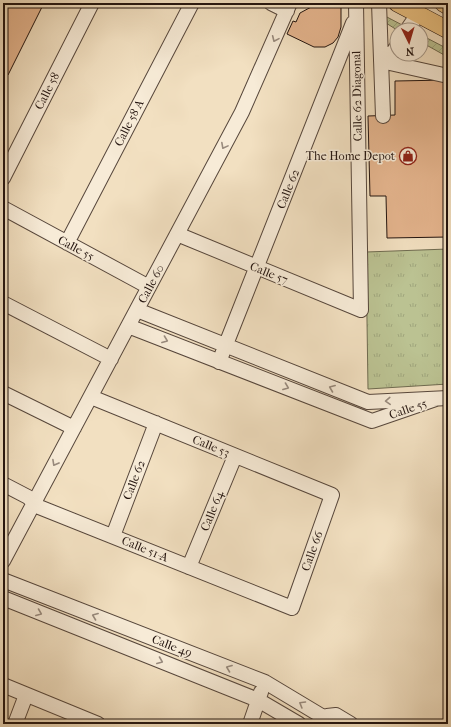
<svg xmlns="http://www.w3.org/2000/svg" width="451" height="727" font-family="'IM FELL French Canon',serif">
<defs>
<pattern id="grass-tufts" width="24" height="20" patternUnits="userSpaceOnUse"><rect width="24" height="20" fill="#bbc292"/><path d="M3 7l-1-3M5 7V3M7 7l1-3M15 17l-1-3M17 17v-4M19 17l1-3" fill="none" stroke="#a0a67d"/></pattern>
<pattern id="garden-furrows" width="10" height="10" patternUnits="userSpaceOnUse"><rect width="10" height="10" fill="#bbc292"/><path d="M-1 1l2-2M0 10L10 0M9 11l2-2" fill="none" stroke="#a0a67d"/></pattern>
</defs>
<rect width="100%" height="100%" fill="#f2e0c1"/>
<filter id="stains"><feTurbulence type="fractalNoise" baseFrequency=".005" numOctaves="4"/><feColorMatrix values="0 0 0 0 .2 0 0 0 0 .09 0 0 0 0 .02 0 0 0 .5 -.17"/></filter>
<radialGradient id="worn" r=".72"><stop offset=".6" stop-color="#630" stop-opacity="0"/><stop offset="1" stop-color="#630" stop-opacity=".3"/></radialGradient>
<path fill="url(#grass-tufts)" stroke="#6f6b50" d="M448 249V384L368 389 366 252Z"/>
<path fill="url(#garden-furrows)" stroke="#6f6b50" d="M385 16 406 27 404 30H397L386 23Z
M421 35 448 49V70L445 69 446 56 421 42Z"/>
<path fill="#e4b48d" stroke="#23140f" d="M3 3H44L8 75 3 72Z
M321 3H341V27L338 37 333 43 325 47H314L287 34 293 21 296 22 300 13 313 6 321 5Z
M448 80V237L387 238 386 196H370L368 116 395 115V81Z"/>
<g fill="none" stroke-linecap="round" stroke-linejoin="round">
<g stroke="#57473c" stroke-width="16">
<path id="minor" d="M271 3 287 11
M379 3 383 116
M407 30 418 14
M381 61 448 76
M381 61 394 51 397 46
M3 178 92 3
M3 208 149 287
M177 234 361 310 356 3
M67 243 192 3
M3 303 111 359
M137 310 368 402 448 398
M128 326 372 421 436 399
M219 362 353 23
M3 393 74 428
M3 484 28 497 39 507 292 608 332 495 91 397
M113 536 156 423
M3 561 242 112 290 3
M189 567 235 456
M3 580 265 682 335 724
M3 598 258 700 299 724
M3 685 98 724
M327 716 336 715 351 724
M15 724 26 695
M250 724 261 692"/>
</g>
<g stroke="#23140f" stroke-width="18">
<path id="major" d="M397 3 448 30
M443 3 448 6"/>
</g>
<use href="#minor" stroke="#f7ebd7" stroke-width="14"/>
<use href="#major" stroke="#e9c080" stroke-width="17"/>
</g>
<defs><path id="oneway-chevron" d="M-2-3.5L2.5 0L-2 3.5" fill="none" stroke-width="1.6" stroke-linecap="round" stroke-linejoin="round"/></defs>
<g stroke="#988a7d">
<use href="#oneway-chevron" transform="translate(275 39) rotate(114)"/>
<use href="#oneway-chevron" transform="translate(224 146) rotate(118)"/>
<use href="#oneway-chevron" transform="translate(165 340) rotate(21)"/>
<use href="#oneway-chevron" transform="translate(286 387) rotate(21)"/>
<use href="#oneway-chevron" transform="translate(332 388) rotate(-158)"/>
<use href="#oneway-chevron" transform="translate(388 401) rotate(177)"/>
<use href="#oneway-chevron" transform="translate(55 463) rotate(119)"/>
<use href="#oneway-chevron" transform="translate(39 613) rotate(22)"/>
<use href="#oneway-chevron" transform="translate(95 616) rotate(-159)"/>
<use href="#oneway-chevron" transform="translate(160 661) rotate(22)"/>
<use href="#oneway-chevron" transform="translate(229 668) rotate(-159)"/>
<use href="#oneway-chevron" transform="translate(302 704) rotate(-149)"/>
</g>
<defs>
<g id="shop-ring" transform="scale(0.9)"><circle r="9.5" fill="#f7ebd7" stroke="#8f2418" stroke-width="1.5"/><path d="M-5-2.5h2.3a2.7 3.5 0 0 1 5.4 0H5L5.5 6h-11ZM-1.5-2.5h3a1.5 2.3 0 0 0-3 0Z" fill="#8f2418"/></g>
</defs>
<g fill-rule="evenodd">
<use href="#shop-ring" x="408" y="156"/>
</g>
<g text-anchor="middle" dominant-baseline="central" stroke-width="3" stroke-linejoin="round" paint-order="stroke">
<g font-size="12" fill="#23140f" stroke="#f7ebd7">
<text transform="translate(47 91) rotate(-63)">Calle 58</text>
<text transform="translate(357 96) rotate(-91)">Calle 62 Diagonal</text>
<text transform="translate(129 123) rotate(-63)">Calle 58 A</text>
<text transform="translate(288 189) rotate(-68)">Calle 62</text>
<text transform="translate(76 248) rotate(28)">Calle 55</text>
<text transform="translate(269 273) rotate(22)">Calle 57</text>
<text transform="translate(151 284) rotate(-62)">Calle 60</text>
<text transform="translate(408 409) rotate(-19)">Calle 55</text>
<text transform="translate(211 446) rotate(22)">Calle 53</text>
<text transform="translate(134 480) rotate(-69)">Calle 62</text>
<text transform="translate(212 511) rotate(-68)">Calle 64</text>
<text transform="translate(145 549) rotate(22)">Calle 51-A</text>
<text transform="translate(312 551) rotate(-70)">Calle 66</text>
<text transform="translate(172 646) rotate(21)">Calle 49</text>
</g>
<g font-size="12" fill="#23140f" stroke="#f7ebd7" text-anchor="end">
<text x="395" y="156">The Home Depot</text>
</g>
</g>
<rect width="451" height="727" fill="none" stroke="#f2e0c1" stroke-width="16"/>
<rect x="4" y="4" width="443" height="719" fill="none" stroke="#23140f" stroke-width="2"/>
<rect x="8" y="8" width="435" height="711" fill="none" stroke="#23140f"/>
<g transform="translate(409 42) rotate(175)"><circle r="19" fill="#f7ebd7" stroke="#a29587"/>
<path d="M0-3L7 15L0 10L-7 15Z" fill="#8f2418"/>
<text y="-6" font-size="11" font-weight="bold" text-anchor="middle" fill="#23140f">N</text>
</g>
<rect width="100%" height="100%" filter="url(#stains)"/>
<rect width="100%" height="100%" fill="url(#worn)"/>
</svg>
